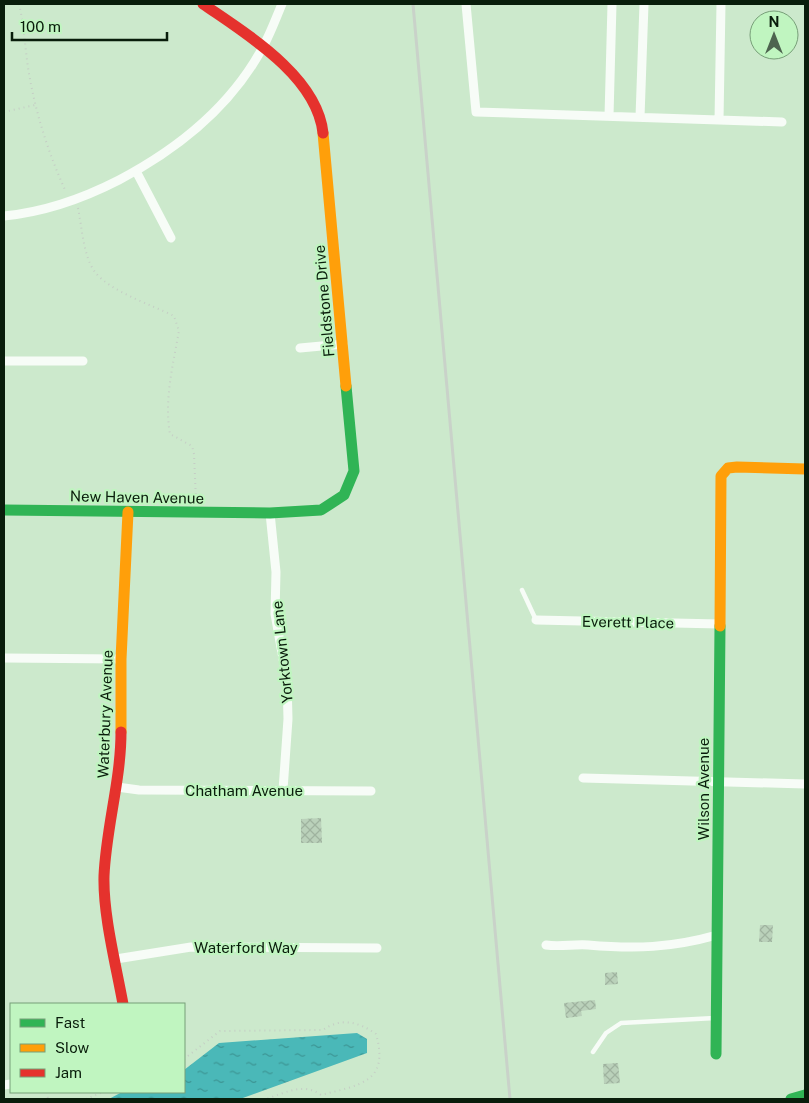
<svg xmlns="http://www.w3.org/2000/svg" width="809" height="1103" font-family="'Public Sans',sans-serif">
<defs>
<pattern id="water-ripples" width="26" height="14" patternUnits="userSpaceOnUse" patternTransform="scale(1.25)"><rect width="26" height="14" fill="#4ab8b8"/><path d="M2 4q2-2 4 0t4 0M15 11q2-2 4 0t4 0" fill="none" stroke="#3c9594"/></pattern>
<pattern id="building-cross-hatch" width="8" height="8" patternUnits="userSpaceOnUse" patternTransform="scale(1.25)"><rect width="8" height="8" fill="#bad1ba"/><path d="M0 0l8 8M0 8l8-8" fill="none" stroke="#9fb39f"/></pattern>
</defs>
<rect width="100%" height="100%" fill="#cce9cc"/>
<path fill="url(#water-ripples)" d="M357 1033 367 1039V1053L240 1099H109L122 1092H184V1070L219 1043Z"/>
<path fill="url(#building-cross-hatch)" d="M321 818 322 843H301V819Z
M760 925H773L772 942H759Z
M617 972 618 984 605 985V973Z
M595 1000 596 1009 581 1011 582 1016 566 1018 564 1003Z
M618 1063 620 1083 604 1084 603 1064Z"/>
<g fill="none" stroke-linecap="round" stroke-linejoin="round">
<path stroke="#c5cec5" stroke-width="2" stroke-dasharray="1 4" stroke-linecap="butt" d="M19 4C25 29 25 54 30 79 37 118 50 157 66 192
M4 112 35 105
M78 208C82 227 83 256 95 272 109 291 152 305 174 316L179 331C173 364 164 401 170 434L192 446 194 454 196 501
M184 1059 220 1031 323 1030C341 1017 359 1022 376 1034 390 1083 359 1085 321 1095 304 1082 285 1093 266 1099
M47 1092 48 1099
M86 1099 103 1092"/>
<path stroke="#f7fcf7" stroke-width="4.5" d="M522 590 536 620
M593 1052 606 1033 621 1023 715 1018"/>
<path stroke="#f7fcf7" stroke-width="9" d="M466 4 476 112 782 122
M609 116 612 4
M640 117 644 4
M719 120 721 4
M136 171 171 238
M4 216C45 212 82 199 119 180 178 149 232 106 264 45 271 32 276 18 282 4
M300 348 343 344
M4 361H83
M270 513 276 572 275 614 287 681 288 719 283 790
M536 620 720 624
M4 658 121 659
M583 778 805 784
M117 787 139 790 371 791
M546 945C560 947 574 944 588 945 635 949 671 948 717 935
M116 959 191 947 377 948
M4 1085 11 1084"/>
<path stroke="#30b455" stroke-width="11" d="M4 510 270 513 321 510 344 495 354 471 346 386
M716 1054 720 626
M791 1099 805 1095"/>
<path stroke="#ff9f0a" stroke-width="11" d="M323 133 346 386
M720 626 721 476 728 468 737 467 805 469
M121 732V659L128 512"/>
<path stroke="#e5322d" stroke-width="11" d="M203 4C245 33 317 76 323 133
M121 732C121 780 106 828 104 876 103 915 116 965 123 1004"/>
<path stroke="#c9d2c9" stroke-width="3" d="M413 4 510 1099"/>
</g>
<g text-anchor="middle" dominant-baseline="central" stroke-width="4.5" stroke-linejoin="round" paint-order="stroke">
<g font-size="15" fill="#091d0b" stroke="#c0f5c0">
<text transform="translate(324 301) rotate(-95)">Fieldstone Drive</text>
<text transform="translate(137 497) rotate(1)">New Haven Avenue</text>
<text transform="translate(628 622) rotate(1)">Everett Place</text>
<text transform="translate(282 652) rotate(-96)">Yorktown Lane</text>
<text transform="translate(105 714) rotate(-88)">Waterbury Avenue</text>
<text transform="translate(703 789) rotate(-90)">Wilson Avenue</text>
<text x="244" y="790">Chatham Avenue</text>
<text x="246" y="947">Waterford Way</text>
</g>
</g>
<rect width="809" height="1103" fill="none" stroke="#091d0b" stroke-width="10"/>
<rect x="10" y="1003" width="175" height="90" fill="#c0f5c0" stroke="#779f78"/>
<rect x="20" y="1019" width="25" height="8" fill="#30b455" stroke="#779f78"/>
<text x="55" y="1028" font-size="15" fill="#091d0b">Fast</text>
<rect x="20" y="1044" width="25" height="8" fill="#ff9f0a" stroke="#779f78"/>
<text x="55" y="1053" font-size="15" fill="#091d0b">Slow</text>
<rect x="20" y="1069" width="25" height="8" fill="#e5322d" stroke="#779f78"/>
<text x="55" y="1078" font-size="15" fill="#091d0b">Jam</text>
<g transform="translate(774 35)"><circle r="24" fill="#c0f5c0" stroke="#779f78"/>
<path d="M0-4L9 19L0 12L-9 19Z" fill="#4d644f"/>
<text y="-8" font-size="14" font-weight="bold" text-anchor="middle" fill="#091d0b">N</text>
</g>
<path d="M12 32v8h155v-8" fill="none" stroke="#091d0b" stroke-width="2.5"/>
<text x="20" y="32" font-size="15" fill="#091d0b" stroke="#c0f5c0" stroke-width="4" paint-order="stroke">100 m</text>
</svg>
